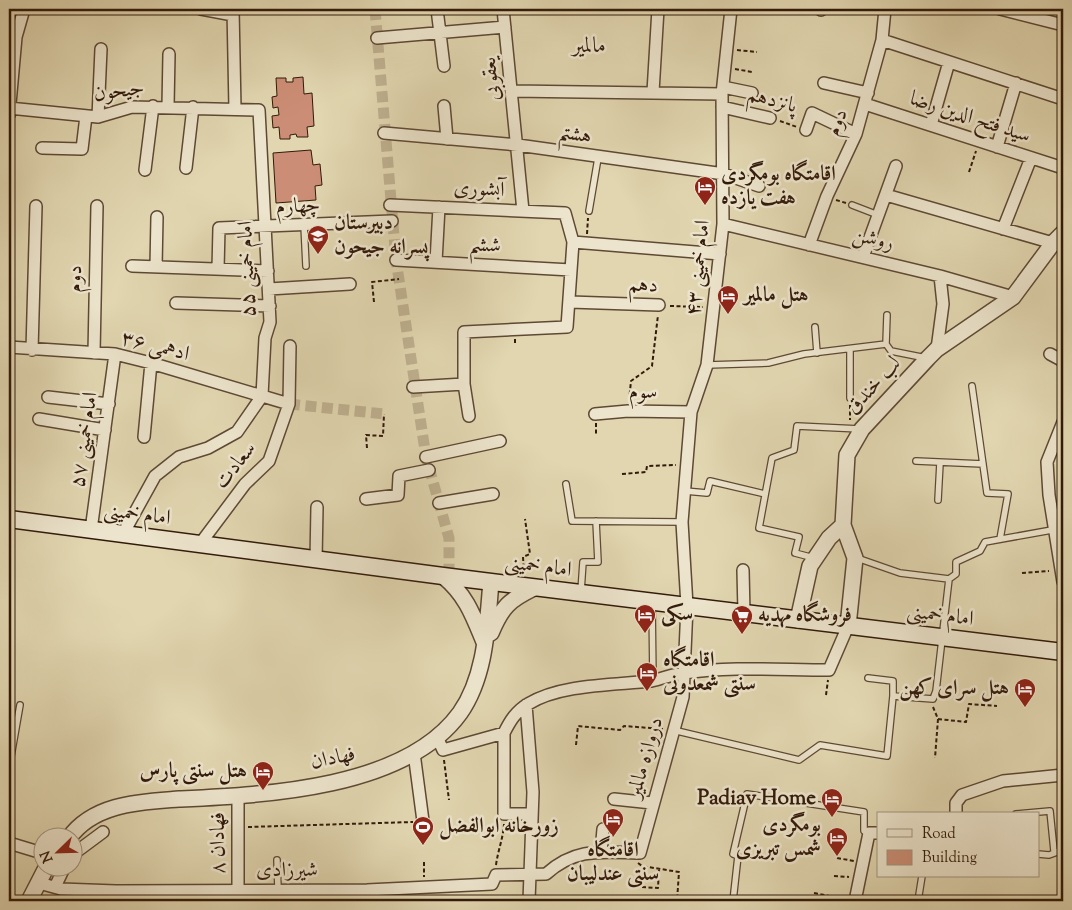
<svg xmlns="http://www.w3.org/2000/svg" width="1072" height="910" font-family="'Sorts Mill Goudy',Amiri,serif">
<rect width="100%" height="100%" fill="#e1d6b0"/>
<filter id="stains"><feTurbulence type="fractalNoise" baseFrequency=".004" numOctaves="4"/><feColorMatrix values="0 0 0 0 .2 0 0 0 0 .09 0 0 0 0 .02 0 0 0 .5 -.17"/></filter>
<radialGradient id="worn" r=".72"><stop offset=".6" stop-color="#630" stop-opacity="0"/><stop offset="1" stop-color="#630" stop-opacity=".3"/></radialGradient>
<path fill="#cb8d75" stroke="#321a0b" d="M303 77 304 94 312 93 314 126 307 127 308 137H297L296 134 290 135V139H280L279 127 273 128 272 116 279 115 278 107 273 108 272 97 277 96 276 78H286V82H293V78Z
M311 150 313 165 320 164 322 185 315 186 316 200 276 203 273 153Z"/>
<g fill="none" stroke-linecap="round" stroke-linejoin="round">
<path stroke="#beb08f" stroke-width="11" stroke-dasharray="11 5.5" stroke-linecap="butt" d="M375 9 396 260 426 457 449 538V577
M289 404 384 414"/>
<g stroke="#5e4934" stroke-width="8">
<path id="service" d="M852 205 878 215
M589 211 598 158
M304 225 306 266
M815 327 817 353
M886 344 887 315
M707 365 768 363 804 354 886 344 891 351 926 358
M972 386 987 493 1008 494 1000 539
M850 398V349
M916 461 983 464
M566 484 572 521 682 522
M685 491 707 493 710 481 765 494
M938 500 940 463
M814 558 795 553 799 537 759 528 772 458 794 450 797 426 860 429
M857 558 900 573 949 579
M581 591 583 562H598L596 521
M652 603 653 680
M868 678 893 681V696
M673 730 799 760 820 745 887 756 893 696 933 699 936 691 949 579 956 574V562L980 551 985 542 1063 528
M9 768 20 705
M1016 814 1050 811 1054 851
M1038 854 1049 855 1063 850
M277 860 278 889
M367 890 368 901
M733 901 738 856 733 854 747 794 864 812V831L869 833
M918 901 922 876"/>
</g>
<g stroke="#5e4934" stroke-width="14">
<path id="minor" d="M201 9 233 15
M233 9 235 109
M437 9 444 66
M503 9 523 211
M1000 9 1063 25
M821 10 822 9
M377 38 505 27
M882 40 1063 99
M824 83 868 93
M723 87 752 93
M513 91 722 94
M653 92 658 9
M865 104 1063 168
M168 106 169 54
M444 106 447 139
M722 107 770 118
M9 108 98 117 132 107 259 110 270 322 265 338 262 396 237 432 208 448 179 457 155 476 123 534
M9 115 16 37 24 9
M98 117 101 49
M931 125 949 62
M806 130 812 113 856 134
M384 133 518 145 724 174 759 186
M997 147 1016 83
M42 148 82 149 86 116
M186 168 193 107
M145 170 153 106
M886 195 1053 243
M390 205 565 213 573 242 567 327 464 332V384L469 416
M723 224 940 276 1013 297
M1003 229 1031 158
M573 242 720 254
M809 245 827 196 856 134 882 40 885 9
M863 257 896 166
M396 260 571 270
M436 262 439 207
M132 266 268 271
M156 267 157 217
M218 269 219 228 392 221
M269 289 350 284
M570 302 659 305
M176 303 270 306
M9 347 115 354 151 363 289 404
M937 349 943 304 940 276
M32 350 36 206
M94 353 97 206
M1050 354 1063 361
M413 387 464 384
M48 397 109 404
M595 414 628 411 691 412
M39 419 105 430
M1063 422 1047 462 1049 495 1063 582
M144 437 151 363
M426 457 500 441
M366 499 398 495 399 476 429 470
M439 503 493 494
M91 530 115 354
M200 544 245 484 269 461 289 404 290 346
M316 560 317 507
M743 570 744 613
M526 705 533 792 529 901
M504 733V814H532
M437 737 443 750 504 733C510 721 516 711 528 704 560 684 614 685 651 681 662 679 673 674 684 673 731 666 782 670 829 670L848 626
M414 753 423 821
M238 796V889
M614 799 652 803
M956 814V803L962 795 1003 781 1063 775
M9 843 42 853
M601 852 603 829
M72 855 103 832
M39 883 61 889 116 891 367 890 492 884 496 875 546 874C576 847 602 852 640 853L683 697 687 606 682 522 691 412 707 365 723 224 722 94 731 9
M55 887 64 868
M855 901 869 833H878"/>
</g>
<g stroke="#5e4934" stroke-width="18">
<path id="tertiary" d="M443 576C466 595 473 615 484 642
M798 620 810 566 829 538 843 525
M848 626 855 558 843 525 847 455 862 429 928 358 937 349 1013 297 1053 243 1063 233
M491 633C502 607 509 600 534 588
M69 838C94 803 141 802 179 799 265 795 405 789 460 713 486 676 487 626 491 582
M29 901 46 868"/>
</g>
<g stroke="#321a0b" stroke-width="19">
<path id="secondary" d="M9 519 443 576 1063 652"/>
</g>
<path stroke="#321a0b" stroke-width="2" stroke-dasharray="4 2.5" stroke-linecap="butt" d="M737 50 757 52
M735 69 752 72
M780 121 797 127
M969 172 976 151
M836 200 846 203
M587 234 588 218
M374 302 372 282 399 279
M670 306 703 307
M515 339V345
M629 401 631 381 652 366 658 315
M850 405V420
M596 423V434
M367 448 366 435 383 436 384 414
M622 474 646 472 647 466 676 465
M1022 573 1049 571
M524 574 523 557 530 554 525 519
M826 695 828 680
M933 707 938 719 935 758
M938 719 966 722 969 704 997 706
M576 745 578 726 620 730 624 726 663 729
M444 760 449 800
M248 827 413 822
M837 858 854 861
M424 862V877
M638 863 642 866 679 872 677 901
M496 865C498 850 503 839 504 824
M834 876 849 877
M642 887 658 888 659 869
M814 893 846 899
M9 894 19 897"/>
<use href="#service" stroke="#ece4cc" stroke-width="5.5"/>
<use href="#minor" stroke="#ece4cc" stroke-width="11"/>
<use href="#tertiary" stroke="#ece4cc" stroke-width="15"/>
<use href="#secondary" stroke="#ece4cc" stroke-width="16"/>
</g>
<defs>
<g id="hotel-pin" transform="scale(1.125)"><path d="M0 17L-7.5 6A9.5 9.5 0 1 1 7.5 6Z" fill="#8f2418" stroke="#ece4cc"/><path d="M-6-4.5h1.5V1H6V5H4.5V3h-9V5H-6ZM-4 0a1.8 1.8 0 1 1 3.6 0ZM.5 0V-2.5h3Q6-2.5 6 0Z" fill="#fff"/></g>
<g id="school-pin" transform="scale(1.125)"><path d="M0 17L-7.5 6A9.5 9.5 0 1 1 7.5 6Z" fill="#8f2418" stroke="#ece4cc"/><path d="M0-5L7-2L0 1L-7-2ZM-4 1L0 2.5L4 1V4Q0 6-4 4Z" fill="#fff"/></g>
<g id="supermarket-pin" transform="scale(1.125)"><path d="M0 17L-7.5 6A9.5 9.5 0 1 1 7.5 6Z" fill="#8f2418" stroke="#ece4cc"/><path d="M-6-5.5h2.5l.6 2H6L4.5 2H-2.5L-4.4-4H-6ZM-1.5 3.2a1.3 1.3 0 1 0 .1 0ZM3 3.2a1.3 1.3 0 1 0 .1 0Z" fill="#fff"/></g>
<g id="stadium-pin" transform="scale(1.125)"><path d="M0 17L-7.5 6A9.5 9.5 0 1 1 7.5 6Z" fill="#8f2418" stroke="#ece4cc"/><path d="M0-5a6.5 5 0 1 0 0 10a6.5 5 0 1 0 0-10ZM-3.5-1.8h7v3.6h-7Z" fill="#fff"/></g>
</defs>
<g fill-rule="evenodd">
<use href="#hotel-pin" x="705" y="187"/>
<use href="#school-pin" x="318" y="236"/>
<use href="#hotel-pin" x="728" y="296"/>
<use href="#hotel-pin" x="645" y="615"/>
<use href="#supermarket-pin" x="742" y="616"/>
<use href="#hotel-pin" x="647" y="673"/>
<use href="#hotel-pin" x="1025" y="689"/>
<use href="#hotel-pin" x="263" y="772"/>
<use href="#hotel-pin" x="832" y="799"/>
<use href="#hotel-pin" x="613" y="819"/>
<use href="#stadium-pin" x="423" y="827"/>
<use href="#hotel-pin" x="837" y="838"/>
</g>
<g text-anchor="middle" dominant-baseline="central" stroke-width="5" stroke-linejoin="round" paint-order="stroke">
<g font-size="21" fill="#321a0b" stroke="#ece4cc">
<text transform="translate(492 79) rotate(-96)">یعقوبی</text>
<text transform="translate(119 92) rotate(-8)">جیحون</text>
<text transform="translate(772 101) rotate(15)">پانزدهم</text>
<text transform="translate(970 118) rotate(18)">سید فتح الدین رضا</text>
<text transform="translate(838 123) rotate(-71)">دوم</text>
<text transform="translate(575 135) rotate(9)">هشتم</text>
<text transform="translate(479 190) rotate(3)">آبشوری</text>
<text transform="translate(298 207) rotate(-3)">چهارم</text>
<text transform="translate(873 240) rotate(13)">روشن</text>
<text transform="translate(485 246) rotate(3)">ششم</text>
<text transform="translate(699 268) rotate(-84)">امام خمینی ۴۳</text>
<text transform="translate(248 269) rotate(-92)">امام خمینی ۵۵</text>
<text transform="translate(76 279) rotate(-89)">دوم</text>
<text transform="translate(643 286) rotate(2)">دهم</text>
<text transform="translate(155 347) rotate(14)">ادهمی ۳۶</text>
<text transform="translate(874 386) rotate(-48)">لب خندق</text>
<text transform="translate(643 393) rotate(-1)">سوم</text>
<text transform="translate(85 440) rotate(-82)">امام خمینی ۵۷</text>
<text transform="translate(236 466) rotate(-52)">سعادت</text>
<text transform="translate(137 515) rotate(7)">امام خمینی</text>
<text transform="translate(538 567) rotate(7)">امام خمینی</text>
<text transform="translate(940 616) rotate(7)">امام خمینی</text>
<text transform="translate(646 758) rotate(-74)">دروازه مالمیر</text>
<text transform="translate(333 759) rotate(-11)">فهادان</text>
<text transform="translate(219 843) rotate(-90)">فهادان ۸</text>
<text x="287" y="871">شیرزادی</text>
</g>
<g font-size="21" font-weight="bold" fill="#321a0b" stroke="#ece4cc" text-anchor="start">
<text x="721" y="175">اقامتگاه بومگردی<tspan x="721" dy="24">هفت یازده</tspan></text>
<text x="334" y="224">دبیرستان<tspan x="334" dy="24">پسرانه جیحون</tspan></text>
<text x="744" y="296">هتل مالمير</text>
<text x="661" y="615">سکی</text>
<text x="758" y="616">فروشگاه مهدیه</text>
<text x="663" y="661">اقامتگاه<tspan x="663" dy="24">سنتی شمعدونی</tspan></text>
<text x="1009" y="689" text-anchor="end">هتل سرای کهن</text>
<text x="247" y="772" text-anchor="end">هتل سنتی پارس</text>
<text x="816" y="799" text-anchor="end">Padiav Home</text>
<text x="821" y="826" text-anchor="end">بومگردی<tspan x="821" dy="24">شمس تبریزی</tspan></text>
<text x="439" y="827">زورخانه ابوالفضل</text>
<text x="613" y="851" text-anchor="middle">اقامتگاه<tspan x="613" dy="24">سنتی عندلیبان</tspan></text>
</g>
<g font-size="22" fill="#321a0b" stroke="#ece4cc">
<text x="589" y="47">مالمیر</text>
</g>
</g>
<rect width="1072" height="910" fill="none" stroke="#e1d6b0" stroke-width="30"/>
<rect x="10" y="10" width="1052" height="890" fill="none" stroke="#321a0b" stroke-width="2.5"/>
<rect x="15" y="15" width="1042" height="880" fill="none" stroke="#321a0b"/>
<rect x="877" y="812" width="162" height="65" fill="#ece4cc" stroke="#a2937f"/>
<rect x="887" y="829" width="25" height="8" fill="#ece4cc" stroke="#a2937f"/>
<text x="922" y="838" font-size="15" fill="#321a0b">Road</text>
<rect x="887" y="850" width="25" height="15" fill="#cb8d75" stroke="#a2937f"/>
<text x="922" y="862" font-size="15" fill="#321a0b">Building</text>
<g transform="translate(58 852) rotate(247)"><circle r="24" fill="#ece4cc" stroke="#a2937f"/>
<path d="M0-4L9 19L0 12L-9 19Z" fill="#8f2418"/>
<text y="-8" font-size="14" font-weight="bold" text-anchor="middle" fill="#321a0b">N</text>
</g>
<rect width="100%" height="100%" filter="url(#stains)"/>
<rect width="100%" height="100%" fill="url(#worn)"/>
</svg>
